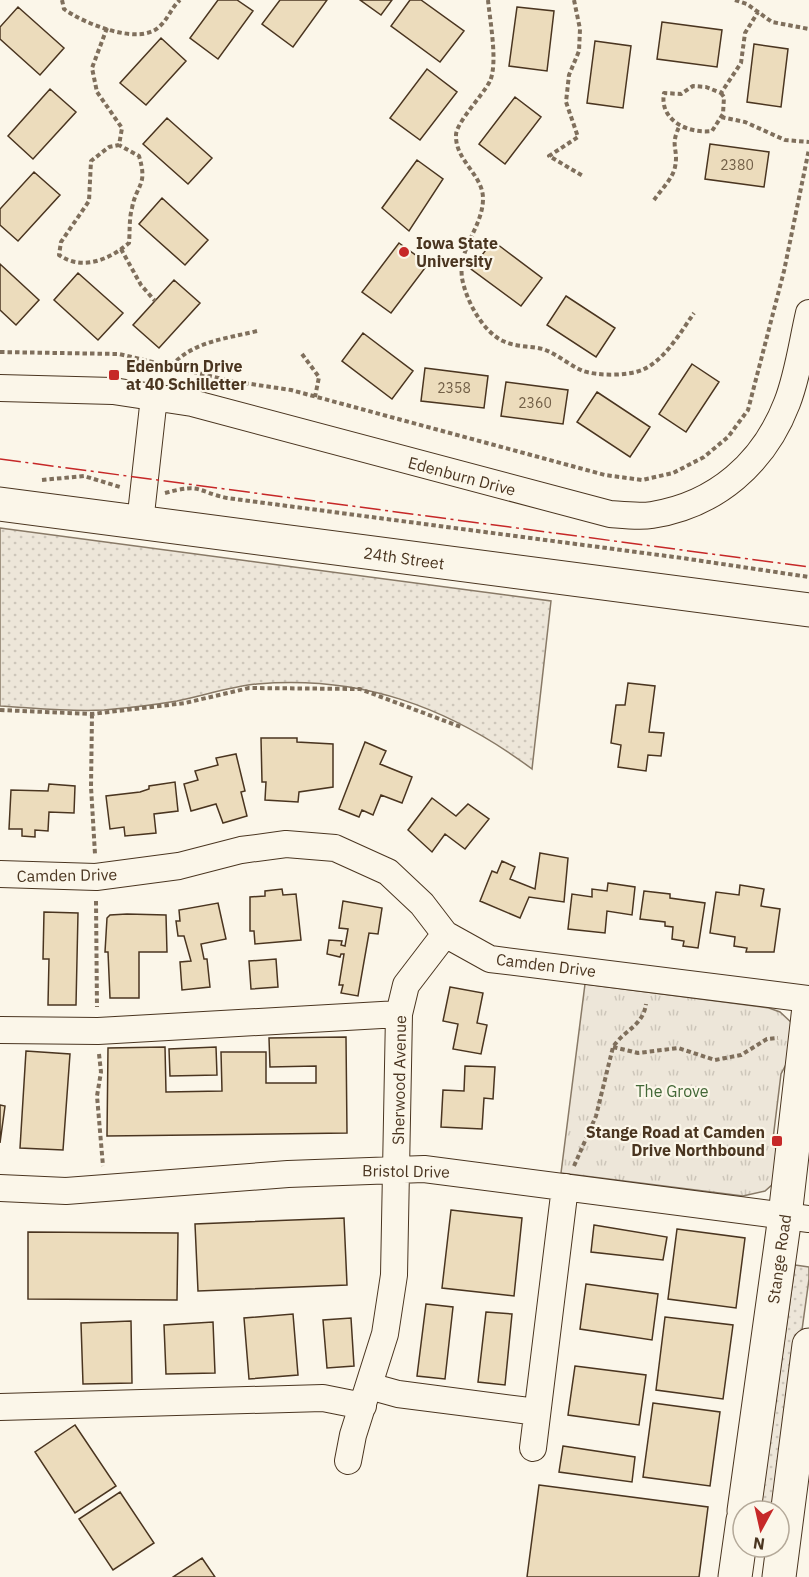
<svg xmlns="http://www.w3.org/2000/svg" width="809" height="1577" font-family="'IBM Plex Sans',sans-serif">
<defs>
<pattern id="grass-dots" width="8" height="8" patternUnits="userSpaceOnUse" patternTransform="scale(1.5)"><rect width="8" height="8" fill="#ede6d9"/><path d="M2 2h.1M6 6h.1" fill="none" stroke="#cdc6ba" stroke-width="1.8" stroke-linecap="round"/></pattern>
<pattern id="park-tufts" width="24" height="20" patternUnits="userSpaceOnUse" patternTransform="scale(1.5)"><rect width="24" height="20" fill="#ede6d9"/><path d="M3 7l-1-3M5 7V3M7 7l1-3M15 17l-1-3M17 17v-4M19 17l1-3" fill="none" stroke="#cdc6ba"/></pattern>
</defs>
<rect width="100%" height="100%" fill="#fbf6e9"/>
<path fill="url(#grass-dots)" stroke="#887966" stroke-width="1.5" d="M0 528 551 601 532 769C449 707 361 675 257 684 229 687 203 696 177 701 153 705 128 708 104 710 70 712 35 708 0 706Z
M795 1265 809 1267V1279L777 1511H760Z"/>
<path fill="url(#park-tufts)" stroke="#887966" stroke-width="1.5" d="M585 984 769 1008 780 1012 793 1024 791 1055 781 1074 773 1139 779 1161 774 1183 765 1191 743 1196 561 1173Z"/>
<path fill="#ecdcbc" stroke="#4a3520" stroke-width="1.5" d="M218 0H237L253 11 218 59 190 38Z
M280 0H327L293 47 262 24Z
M360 0H392L381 15Z
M410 0H421L464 31 440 62 391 26Z
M18 7 64 48 40 75 0 39V27Z
M517 7 554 11 547 71 509 66Z
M662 22 722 30 717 67 657 59Z
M161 38 186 61 146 105 120 83Z
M595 41 631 46 623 108 587 103Z
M754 44 788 49 781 107 747 102Z
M427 69 457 92 420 140 390 118Z
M50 89 76 112 33 159 8 136Z
M515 97 541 117 505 164 479 144Z
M167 118 212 158 188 184 143 144Z
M710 144 769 152 764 187 705 179Z
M417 160 443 179 409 231 382 208Z
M34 172 60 195 18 241 0 225V209Z
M162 198 208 240 185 265 139 224Z
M493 241 542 278 521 306 471 269Z
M399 243 428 264 391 313 362 292Z
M0 264 39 300 16 325 0 310Z
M78 273 123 313 98 340 54 300Z
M174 280 200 303 159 348 133 325Z
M566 296 615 328 596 357 547 325Z
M363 333 413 371 392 399 342 361Z
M692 364 719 382 686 432 659 414Z
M425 368 488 376 484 408 421 401Z
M506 382 568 390 563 424 501 416Z
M597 392 650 427 630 457 577 422Z
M628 683 655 686 649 732 664 733 661 756 648 755 646 771 618 767 621 745 611 743 616 705H625Z
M261 738H297V742L333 744V787L299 792 298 802 265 800 266 782H262Z
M365 742 386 751 380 764 412 777 402 803 381 795 373 815 362 810 359 817 339 809Z
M236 754 245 791 241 792 247 816 223 823 216 804 191 811 184 784 198 780 195 771 218 765 216 758Z
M175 782 178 811 154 814 156 833 125 836 124 827 110 829 106 796 140 792 149 789V786Z
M49 784 75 786 74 813 49 812 48 831 35 830V837L22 836V829H9L11 790 48 791Z
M432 798 456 816 468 804 489 819 465 849 445 834 432 852 408 830Z
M540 853 568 858 564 902 529 897 520 918 480 901 492 871 497 873 502 861 515 867 510 879 535 889Z
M608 883 635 887 632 915 607 911 605 933 568 929 572 894 592 897V889L607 891Z
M740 885 764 889 761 906 780 909 774 952H746L747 948 734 946 735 937 710 933 716 892 739 895Z
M282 889 283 895 296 894 301 940 255 944 254 931H250V897L265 896V891Z
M644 891 670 894V898L705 903 698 948 683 946 684 941 672 939 673 927 665 926V922L640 919Z
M343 901 382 908 378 934 369 933 358 996 341 993 343 985H339L344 954H341L340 957 327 954 329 940 342 941 341 945 345 946 348 929 339 928Z
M218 903 226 939 201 944 204 959H207L210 987 182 990 180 962 191 961 184 936H178L176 921H180L179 910Z
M44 912 78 913 76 1005H48L49 959H43Z
M127 914 166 915 167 952H139V998H110L108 952H105L107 918 110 915Z
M276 959 278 987 251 989 249 961Z
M450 987 483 993 477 1023 487 1025 481 1054 453 1049 458 1024 443 1021Z
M346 1037 347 1133 107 1136 108 1048 165 1047 166 1092 222 1091 221 1052H266V1083H316V1066L270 1067 269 1038Z
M216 1047 217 1075 170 1076 169 1049Z
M26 1051 70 1054 63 1150 20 1148Z
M465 1066 495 1067 493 1099 484 1098 482 1129 441 1127 443 1090 464 1091Z
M0 1105 5 1106 0 1143Z
M451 1210 522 1218 514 1296 442 1288Z
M344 1218 347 1285 198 1291 195 1224Z
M594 1225 667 1237 663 1260 591 1252Z
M677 1229 745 1238 736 1308 668 1299Z
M28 1232 178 1233 177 1300 28 1299Z
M586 1284 658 1294 652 1340 580 1329Z
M426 1304 453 1307 445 1379 417 1376Z
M486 1312 512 1314 505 1385 478 1382Z
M293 1314 298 1375 249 1379 244 1318Z
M665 1317 733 1325 723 1399 656 1390Z
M351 1318 354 1366 327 1368 323 1320Z
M131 1321 132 1383 83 1384 81 1323Z
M213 1322 215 1373 166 1374 164 1325Z
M575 1366 646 1375 639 1425 568 1415Z
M653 1403 720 1412 710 1486 643 1477Z
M75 1425 116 1486 75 1513 35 1452Z
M563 1446 635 1457 632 1482 559 1472Z
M539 1485 708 1507 699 1577H527Z
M120 1492 154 1543 113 1570 79 1519Z
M202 1558 215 1577H173Z"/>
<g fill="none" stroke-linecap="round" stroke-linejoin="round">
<g stroke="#4a3520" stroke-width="28">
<path id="minor" d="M0 388 113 391 192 403 610 514C623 515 639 517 652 515 716 505 764 463 787 403 798 375 802 343 809 313
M140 523 154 397
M0 874 96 877 179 866 241 850 286 844 335 848 388 872 422 904 445 934 490 959 809 999
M0 1030 98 1031 399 1014
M0 1188 66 1191 288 1174 424 1169 809 1219
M369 1386 398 1394 537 1412
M0 1407 323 1398 363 1406
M533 1448 565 1187
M348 1461 353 1435 385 1334 394 1275 399 1014 406 985 445 934"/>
</g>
<g stroke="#4a3520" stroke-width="35">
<path id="major" d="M0 504 809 610
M744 1511 785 1216 809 1007
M735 1577 743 1520
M779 1577 809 1345"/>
</g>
<path stroke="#7f6f5c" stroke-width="4" stroke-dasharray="4.5 3" stroke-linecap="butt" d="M62 0 64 9C83 23 140 47 160 26 168 19 171 8 180 0
M488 0C490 21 498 63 490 81 483 95 456 123 456 135 455 161 484 175 483 200 482 228 458 248 462 278 466 300 482 331 503 341 515 347 530 346 543 349 557 354 569 365 583 371 598 376 627 376 642 370 665 360 680 333 694 313
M574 0 580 29 579 51 569 75 566 102 578 137 549 156 583 176
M735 0 747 4 772 22 809 29
M107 28 92 68 97 92 122 128 119 145 109 147 91 161 89 201 61 242 59 255C82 271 109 260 129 243 130 231 129 219 132 208 137 183 148 186 139 156L119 145
M721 93 724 97 723 114 712 131C689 134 659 121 664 93L681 94 693 86 706 87 721 93 741 63 745 33 758 12
M721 117 745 122 785 140 809 142
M654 200C661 190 673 178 675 167 679 148 669 147 680 125
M121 249 141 285 155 301
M0 352 119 354 231 381 291 390 605 475 642 480 673 473 704 457 728 437 748 410 784 271 809 149
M302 354 319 377 315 397
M171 366C194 341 225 339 257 331
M42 480 84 476 120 487
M165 493C202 483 195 491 227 498L682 558 809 577
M0 710 92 714 185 703 249 688 360 689 461 727
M92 714 91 787 95 854
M96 901 97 1007
M613 1047 638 1053 678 1048 715 1060 741 1055 767 1039 778 1038
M99 1054 101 1072 97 1096 103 1166
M574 1166 596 1116 613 1047C624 1030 643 1026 646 1004"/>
<use href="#minor" stroke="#fbf6e9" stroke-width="26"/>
<use href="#major" stroke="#fbf6e9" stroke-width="33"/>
<path stroke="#c62828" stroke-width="1.5" stroke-dasharray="21 4.5 3 4.5" stroke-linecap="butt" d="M0 459 809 567"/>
</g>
<g fill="#c62828" stroke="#fbf6e9" stroke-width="2">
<circle cx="404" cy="252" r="6"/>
<rect x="108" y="369" width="12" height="12" rx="3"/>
<rect x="771" y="1135" width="12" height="12" rx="3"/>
</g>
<g text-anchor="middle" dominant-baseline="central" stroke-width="4.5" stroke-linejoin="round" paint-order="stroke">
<g font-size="14" fill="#725f47">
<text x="737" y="165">2380</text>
<text x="454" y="388">2358</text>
<text x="535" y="403">2360</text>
</g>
<g font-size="16" font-weight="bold" fill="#4a3520" stroke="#fbf6e9" text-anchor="start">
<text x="416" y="243">Iowa State<tspan x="416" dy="18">University</tspan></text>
<text x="126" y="366">Edenburn Drive<tspan x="126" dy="18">at 40 Schilletter</tspan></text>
<text x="765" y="1132" text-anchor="end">Stange Road at Camden<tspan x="765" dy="18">Drive Northbound</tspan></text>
</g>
<g font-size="16" fill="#4a3520" stroke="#fbf6e9">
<text transform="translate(462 476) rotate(15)">Edenburn Drive</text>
<text transform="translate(404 558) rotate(8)">24th Street</text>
<text transform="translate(67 875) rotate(-1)">Camden Drive</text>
<text transform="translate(546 965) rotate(7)">Camden Drive</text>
<text transform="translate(399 1080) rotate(-89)">Sherwood Avenue</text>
<text transform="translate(406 1171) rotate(1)">Bristol Drive</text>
<text transform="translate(779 1259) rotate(-82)">Stange Road</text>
</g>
<g font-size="16" fill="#436837" stroke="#fbf6e9">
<text x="672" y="1091">The Grove</text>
</g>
</g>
<g transform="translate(761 1529) rotate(188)"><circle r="28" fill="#fbf6e9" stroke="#b4a999" stroke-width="1.5"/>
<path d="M0-4.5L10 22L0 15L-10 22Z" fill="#c62828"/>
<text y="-9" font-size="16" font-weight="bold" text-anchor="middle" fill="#4a3520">N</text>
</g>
</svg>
